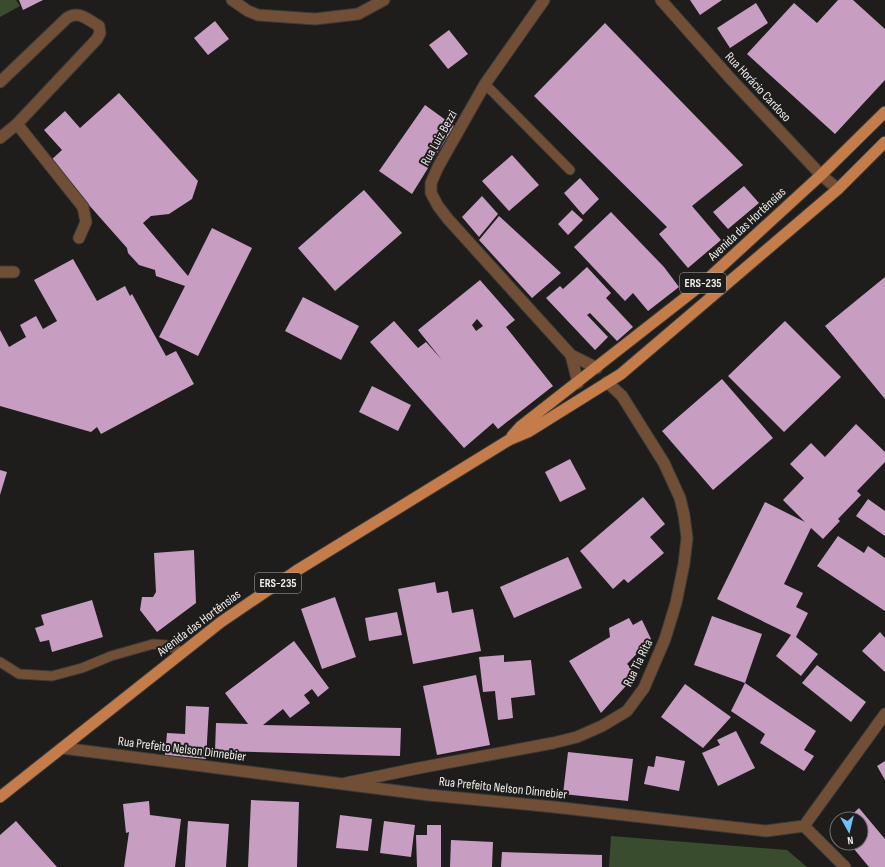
<svg xmlns="http://www.w3.org/2000/svg" width="885" height="867" font-family="'Sofia Sans Condensed',sans-serif">
<rect width="100%" height="100%" fill="#1e1d1b"/>
<path fill="#394c2d" d="M0 0H16L20 6 0 17Z
M611 836 787 850 807 867H609Z"/>
<path fill="#c79dc2" fill-rule="evenodd" d="M19 0H43L23 10Z
M690 0H722L700 15Z
M838 0H853L885 29V80L835 134 747 54 794 3 817 23Z
M756 3 768 23 730 48 717 28Z
M215 21 229 39 208 55 194 38Z
M605 23 743 165 692 206 721 240 688 268 659 234 667 227 534 96Z
M449 30 468 54 448 69 429 45Z
M119 93 198 181 192 199 169 214 151 216 143 223 188 276 212 228 252 248 198 356 159 337 185 286 156 276 155 270 139 265 128 253 127 248 50 161 62 150 44 130 65 111 80 128Z
M425 105 454 126 412 194 379 171Z
M512 155 539 185 509 211 482 181Z
M580 178 599 199 583 215 564 193Z
M744 186 759 203 728 229 713 212Z
M364 190 402 233 335 291 298 248Z
M482 196 498 214 479 237 462 217Z
M572 210 583 220 568 235 558 224Z
M611 212 664 267 679 287 648 311 633 293 625 301 574 247Z
M499 216 561 273 532 298 479 240Z
M73 259 97 301 125 286 130 296 132 294 166 356 176 351 194 384 101 434 97 427 91 432 0 406V330L9 347 26 337 20 325 36 316 43 329 57 321 34 280Z
M587 267 611 293 606 298 633 327 617 341 590 313 587 315 608 337 595 350 546 298 560 286 563 289Z
M885 277V399L825 326Z
M480 280 515 320 506 327 553 386 498 429 493 423 464 448 370 342 394 321 418 348 426 342 442 360 418 330ZM477 319 483 326 476 331 472 325Z
M303 297 359 326 341 360 285 331Z
M785 321 841 377 784 432 728 376Z
M722 379 773 438 713 490 662 431Z
M372 386 411 405 398 431 359 412Z
M856 424 885 452V462L857 491 861 495 838 519 840 521 823 539 811 528 784 584 803 593 796 607 808 613 796 637 818 654 801 676 776 656 791 635 717 599 765 502 805 522 783 500 804 478 790 464 811 443 825 457Z
M570 459 586 489 560 502 545 472Z
M0 470 7 472 0 495Z
M643 497 665 524 650 537 664 553 628 583 624 579 613 589 580 551Z
M868 499 885 511V536L856 516Z
M838 536 864 553 868 546 885 558V611L817 566Z
M194 550 196 603 157 632 140 610 142 597H153L156 592 154 553Z
M568 557 582 588 514 618 500 587Z
M435 582 437 593 448 591 452 613 473 609 481 651 413 664 398 589Z
M335 597 356 657 322 669 301 609Z
M92 600 103 637 52 652 49 640 40 642 35 628 44 625 41 615Z
M397 612 402 635 369 641 365 618Z
M712 616 762 634 745 683 816 731 804 750 814 756 804 771 760 743 765 734 731 711 745 683 694 665Z
M629 618 633 625 642 620 651 639 627 664 637 674 601 713 569 661 610 637 609 628Z
M880 632 885 638V672L862 651Z
M294 641 329 688 318 697 312 689 304 695 310 703 290 718 283 709 263 725 401 728 400 756 215 751 216 723 248 724 225 693Z
M504 655V662L531 660 535 695 511 698 513 718 498 720 495 691 483 692 479 657Z
M817 665 866 702 851 722 802 683Z
M476 675 490 745 437 755 423 686Z
M685 684 731 717 703 748 661 717Z
M186 706 209 707 206 759 165 755 167 733 185 734Z
M736 731 755 768 718 786 702 753 720 745 717 740Z
M568 752 633 759 628 801 563 794Z
M656 756 685 761 679 791 644 784 648 766 654 767Z
M885 761V780L877 766Z
M251 800 299 802 297 867H248Z
M149 801 150 815 181 819 175 867H124L129 832 126 833 123 804Z
M859 808 885 839V867H869L849 843H861V819H847Z
M340 815 372 819 368 851 336 848Z
M16 821 57 867H0V835Z
M188 821 229 824 226 867H185Z
M384 821 415 825 411 857 380 853Z
M427 825H441V867H417L416 835H427Z
M451 840 493 842 492 867H450Z
M502 852 602 855V867H501Z"/>
<g fill="none" stroke-linecap="round" stroke-linejoin="round">
<g stroke="#3b3a38" stroke-width="11">
<path id="service" d="M485 84 570 170
M0 662 19 674 52 676 82 668 111 656 153 644 166 645 182 652"/>
</g>
<g stroke="#3b3a38" stroke-width="13">
<path id="minor" d="M232 0 248 11 258 15 315 19 358 14 384 0
M544 0 485 84 438 167 431 183V193L438 206 448 219 571 355 597 368
M661 0 730 78 821 175 838 189
M0 82 67 18C79 10 88 20 99 26L100 33 97 39 17 124 0 138
M17 124 83 207 86 222 79 238
M0 272H14
M571 355 578 383
M346 783 419 768 553 743 577 737 602 726 627 711 644 688 665 639 676 603 684 564 687 538 684 515 680 498 664 463 622 396 607 382
M804 826 845 867"/>
</g>
<g stroke="#3b3a38" stroke-width="13">
<path id="tertiary" d="M62 748 429 795 554 807 766 831 804 826 885 714"/>
</g>
<g stroke="#3b3a38" stroke-width="13">
<path id="primary" d="M512 436 521 426 700 286 821 175 885 112
M0 797 221 622 296 571 509 440 528 432 621 374 838 189 885 142"/>
</g>
<use href="#service" stroke="#714e36" stroke-width="9"/>
<use href="#minor" stroke="#714e36" stroke-width="11"/>
<use href="#tertiary" stroke="#714e36" stroke-width="11"/>
<use href="#primary" stroke="#c47c4a" stroke-width="11"/>
</g>
<g text-anchor="middle" dominant-baseline="central" stroke-width="4" stroke-linejoin="round" paint-order="stroke">
<g fill="#1e1d1b" stroke="#afafad" stroke-width="1">
<rect x="680" y="273" width="46" height="20" rx="3"/>
<rect x="255" y="573" width="46" height="20" rx="3"/>
</g>
<g font-size="12" font-weight="bold" fill="#ededeb">
<text x="703" y="283">ERS-235</text>
<text x="278" y="583">ERS-235</text>
</g>
<g font-size="13" fill="#ededeb" stroke="#1e1d1b">
<text transform="translate(758 87) rotate(47)">Rua Horácio Cardoso</text>
<text transform="translate(439 138) rotate(-61)">Rua Luiz Bezzi</text>
<text transform="translate(747 224) rotate(-43)">Avenida das Hortênsias</text>
<text transform="translate(199 623) rotate(-37)">Avenida das Hortênsias</text>
<text transform="translate(638 663) rotate(-64)">Rua Tia Rita</text>
<text transform="translate(182 749) rotate(7)">Rua Prefeito Nelson Dinnebier</text>
<text transform="translate(503 788) rotate(6)">Rua Prefeito Nelson Dinnebier</text>
</g>
</g>
<g transform="translate(849 831) rotate(172)"><circle r="19" fill="#1e1d1b" stroke="#71706e"/>
<path d="M0-3L7 15L0 10L-7 15Z" fill="#74c0f6"/>
<text y="-6" font-size="11" font-weight="bold" text-anchor="middle" fill="#ededeb">N</text>
</g>
</svg>
